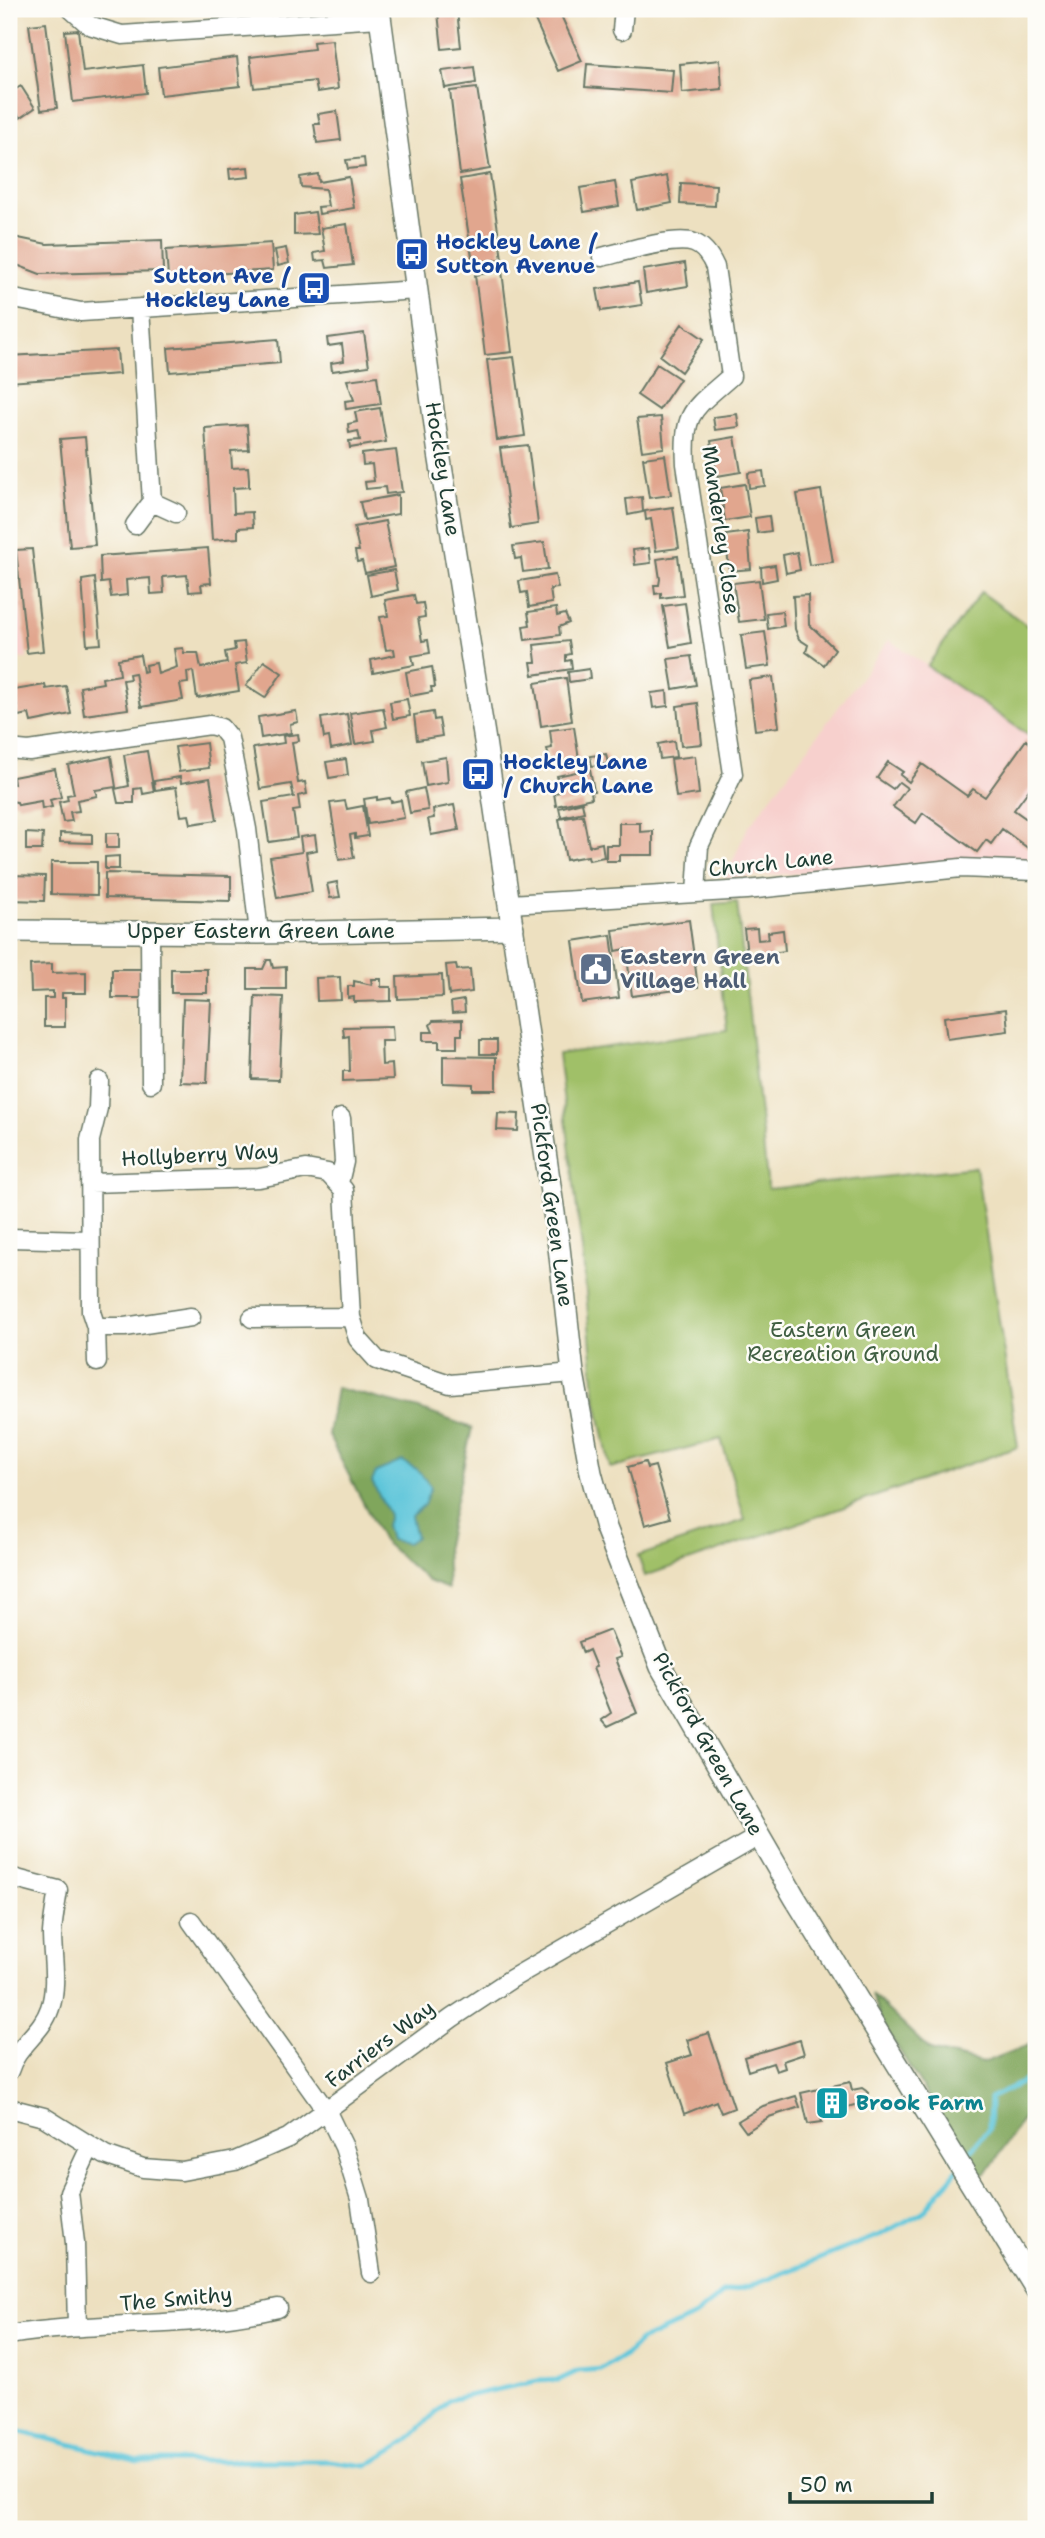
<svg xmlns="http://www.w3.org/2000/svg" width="1045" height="2538" font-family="'Shantell Sans',sans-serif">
<rect width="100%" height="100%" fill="#fdfcf7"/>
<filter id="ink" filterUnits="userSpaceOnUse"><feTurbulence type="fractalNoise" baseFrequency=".0143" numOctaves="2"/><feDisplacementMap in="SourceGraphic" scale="14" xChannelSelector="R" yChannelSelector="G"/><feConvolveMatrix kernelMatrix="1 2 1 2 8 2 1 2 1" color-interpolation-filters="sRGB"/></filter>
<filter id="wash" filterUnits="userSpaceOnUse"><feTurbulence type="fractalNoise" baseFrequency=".00686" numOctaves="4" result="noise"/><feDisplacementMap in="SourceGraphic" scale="28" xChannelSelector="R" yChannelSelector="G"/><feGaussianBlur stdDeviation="1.57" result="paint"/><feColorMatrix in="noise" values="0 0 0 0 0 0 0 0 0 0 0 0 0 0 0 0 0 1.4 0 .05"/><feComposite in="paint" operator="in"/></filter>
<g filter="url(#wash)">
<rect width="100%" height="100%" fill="#ede0c0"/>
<path fill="#f7d0cd" d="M9 493 11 527 27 659 9 658Z
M889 640 1032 737 1036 733V859L725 878 747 829Z"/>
<path fill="#a0c068" stroke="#607e4e" stroke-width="2" d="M981 592 1036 632V733L1033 738 927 666Z
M737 902 768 1189 976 1167 1018 1447 645 1576 638 1556 745 1520 721 1439 610 1468 595 1392 583 1258 558 1054 727 1030 713 904Z"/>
<path fill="#80a65c" stroke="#507248" stroke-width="2" d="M336 1388 419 1409 472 1428 446 1545 448 1589 428 1581 383 1541 328 1435Z
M872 1995 930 2050 983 2063 1036 2042V2099L986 2174 976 2173 881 2021Z"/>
<path fill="#5ec6da" stroke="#3e8287" stroke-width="2" d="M402 1461 417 1469 431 1487 424 1505 411 1516 416 1537 407 1543 390 1540 386 1525 389 1515 372 1482 376 1472Z"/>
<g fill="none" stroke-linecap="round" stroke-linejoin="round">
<path stroke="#5ec6da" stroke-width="5" d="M964 2159 989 2128 990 2098 1027 2080 1036 2068
M9 2429 139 2461H330L367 2466 407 2441 448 2400 537 2381 559 2380 578 2371 602 2369 626 2355 640 2341 695 2316 723 2293 753 2285 882 2234 923 2212 957 2170"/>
</g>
<g id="blocks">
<path fill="#e1a68e" d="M530 9H558L582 61 558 71Z
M457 11 461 47 442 49 438 13Z
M46 23 57 108 41 110 29 25Z
M78 30 83 72 143 65 146 93 73 102 65 31Z
M332 40 338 89 317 92 315 81 254 88 250 57 314 49 313 42Z
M237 57 240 86 161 95 158 67Z
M720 60 722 89 682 93 680 64Z
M587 64 673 70 671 93 585 87Z
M474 67 476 83 445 88 442 71Z
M21 86 35 108 20 118 9 99V93Z
M477 88 490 169 460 174 450 91Z
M337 111 341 140 317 143 314 124H320L318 114Z
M364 158 365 167 348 169 346 160Z
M248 167 249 177 230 179 229 169Z
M318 174 319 182 349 177 354 208 319 214 318 207 328 206 325 189 301 187 300 177Z
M490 174 502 259 473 263 460 179Z
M667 176 672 203 637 210 632 183Z
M615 182 619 206 584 212 580 188Z
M681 183 716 185 715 206 680 204Z
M315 212 318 234 294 235V215Z
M347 224 353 265 327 268 325 260 315 261 314 253 325 251 321 228Z
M9 236 47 244 162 240 163 271 40 274 9 262Z
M271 243 273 270 168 277 166 250Z
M286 248 289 263 278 266 275 250Z
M685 263 688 286 646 293 643 270Z
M502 271 512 352 485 355 475 275Z
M638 282 642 305 601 311 597 289Z
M682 324 704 339 681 372 660 356Z
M364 333 369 366 332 371 331 363 344 361 342 344 328 346 327 338Z
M278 339 280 363 170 372 168 348Z
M117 350 119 374 9 382V356Z
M514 357 525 436 497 440 487 360Z
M657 364 680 379 659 410 637 395Z
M377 376 381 404 346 409 345 401 354 400 347 380Z
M380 408 386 442 350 448 349 441 360 440 358 431 349 433 348 424 357 422 355 412Z
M737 414 739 427 715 430 713 417Z
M661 417 664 448 642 451 637 419Z
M247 425 249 450 231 451 232 468 248 467 249 479V487L233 488 234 513 252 512 253 527 238 528V538L212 540 205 428Z
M85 437 95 545 70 547 60 439Z
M735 437 741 472 717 476 711 441Z
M528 445 538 524 511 528 500 448Z
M396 450 402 492 386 494 385 487 366 489 365 482 374 481 372 464 363 465 362 454Z
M665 455 671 495 649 498 643 458Z
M763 471 765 486 749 488 748 473Z
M745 484 750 517 725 521 720 488Z
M821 490 833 562 809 565 797 494Z
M398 495V514L364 520 360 502Z
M642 497 643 512 628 515 626 499Z
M673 507 679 548 656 551 651 519 646 520 645 511Z
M769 516 771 531 757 533 755 518Z
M385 521 394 567 365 573 362 561 357 562 355 551H359L354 527Z
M748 532 751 569 729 571 726 535Z
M544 542 548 569 523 572 521 558 515 559 513 546Z
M208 548 211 583 201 584 202 591 189 592 187 575 163 577 164 593 151 594 150 578 126 580 127 595 111 597 109 582 101 583 100 556Z
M649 548 651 563 635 565 633 550Z
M32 549 43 651 27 653 16 550Z
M797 552 800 570 786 573 783 555Z
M678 556 683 595 661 598V593L655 594 654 585H659L660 579 657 559Z
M775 565 777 579 762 582 761 567Z
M394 570 398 590 371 596 367 575Z
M555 575 558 588 550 589 552 603 529 607 527 592 521 593 519 581Z
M95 578 101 644 87 645 82 580Z
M759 580 764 619 739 622 733 583Z
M414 595 416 604 423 603 425 617 418 618 422 641 428 640 430 653 412 656 414 665 373 673 371 660 395 655 394 649 386 650 383 635 380 617 388 616 385 600Z
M808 595 809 624 835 649 824 665 806 652 808 645 799 639 795 629 793 596Z
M685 603 691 643 670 647 663 606Z
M556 608 557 616 565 614 569 623 559 627 560 635 525 640 523 626 530 625 528 612Z
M782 611 784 626 768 629 766 613Z
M765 632 770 666 746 669 741 635Z
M569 641 571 654 566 655V661L571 660 572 669 533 675 531 662H536L534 645Z
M244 642 247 663 235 665 239 691 197 698 193 671 187 672 188 683 180 684 183 700 141 707 135 673 129 674 130 679 123 680 128 709 84 715 80 687 103 683 102 678 120 675 118 659 140 655 143 672 146 671 145 665 156 663 158 674 177 667 174 649 183 648 184 653H198L201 668 227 663 225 652 235 650 234 643Z
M691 656 696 685 673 689 668 659Z
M264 661 282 673 265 698 246 686Z
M432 667 435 687H431L432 692 410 696 406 672Z
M9 668H13L12 685H9Z
M589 669 590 679 569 682 568 672Z
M773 677 779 727 755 730 749 680Z
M566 678 572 721 541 726 535 683Z
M45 685 46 689 66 686 71 714 31 722 29 714 18 716 14 690Z
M667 691 668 706 653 708 651 693Z
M407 699 410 716 393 719 390 702Z
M698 703 702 744 681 746 677 706Z
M383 708 387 727 373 730 375 741 355 744 350 713Z
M296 711 298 722 290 724 291 733 261 738 258 717Z
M433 712 434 720 439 719 442 736 417 740 414 715Z
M347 714 352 745 331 749 329 737 324 738 321 718Z
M574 727 579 759 550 763 547 749 552 748 550 730Z
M298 734 299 741 292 742 298 783 305 782 307 794 298 796 300 810 293 811 297 838 269 842 263 802 294 797 291 784 260 789 253 748 284 743 283 736Z
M1026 740 1036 748V780L1014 810 1031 822 1036 814V854L1002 829 991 844 986 840 977 852 923 813 916 823 893 807 907 788 899 782 893 789 877 778 888 762 903 772 900 775 909 782 922 764 967 796 973 789 985 797Z
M674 741 676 757 660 759 658 744Z
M206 743 209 768 179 772 175 747Z
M147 751 154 792 143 794 142 788 134 789V803H118L115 789 129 786 124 755Z
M606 754 608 764 592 766 590 756Z
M111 756 116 787 95 790 97 796 77 800 79 811 70 812 72 821 63 822 59 802 68 800 67 795 74 794 68 765Z
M695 756 699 794 676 797 671 759Z
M446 757 448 782 426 786 422 761Z
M346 759 348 775 329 778 326 762Z
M55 769 61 797 50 800 52 807 42 809 41 801 18 805 17 802 9 801V783L14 784 13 777Z
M590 769 594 791H591L592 798 556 806 554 793 560 792 557 776Z
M180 777 181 783 210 778 217 820 191 824 189 815 181 816 176 787 155 790 154 781Z
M424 788 428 810 410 813 406 792Z
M377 797V800L390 798 391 802 401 800 404 818 368 824 364 799Z
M345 801 347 809 363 806 368 836 355 838V834L350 835 354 858 339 860 330 803Z
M582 802 584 812 561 817 559 808Z
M454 805 459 830 431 835 428 819 434 818 433 809Z
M583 815 589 846 602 843 604 857 589 860 588 856 566 860 559 819Z
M619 823H640V832L653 831V855H619V861H606V845H619Z
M26 833 43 834 42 850H26Z
M60 833 92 834V843L60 842Z
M106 833H119V848H106Z
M315 835 317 850 306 852 312 892 277 898 270 857 302 852 300 837Z
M119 856V869H105V857Z
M51 862H97V895L51 894Z
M105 873 231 876V901L105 898Z
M9 875 45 876 44 901 9 900Z
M337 882 340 897 330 898 327 884Z
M689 920 698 987 632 996 626 949 616 951 613 930Z
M757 928 758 940 769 939 768 932 783 930 785 951 771 953 772 957 765 962 757 953 747 954 744 929Z
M611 935 619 998 582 1003 573 941Z
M267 960H271L273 968 286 967V989H248V969H263Z
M52 964V973L86 972V993H62V998H65V1027H44V998H53V991L31 992 30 965Z
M456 964 457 970 470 969 472 992 449 995 446 965Z
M112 969H141V998H112Z
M171 969H207V993H171Z
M442 975 443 997 398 999 397 977Z
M340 977 341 1000 317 1001 316 978Z
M371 979H381V987H391V1001L354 1002V997L348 998V986H354V981L372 985Z
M255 996 283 997 279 1080 252 1079Z
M183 999 211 1000 207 1083 180 1082Z
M464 1000 465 1012 452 1013 451 1002Z
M1006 1009 1008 1031 947 1039 944 1017Z
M462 1020V1035H457V1048H439V1041H423V1032H433L430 1025 433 1021Z
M392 1026 393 1041H381L382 1065 392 1064 393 1079 343 1081V1071H350L349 1036 344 1037 343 1027Z
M480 1040H497V1054H480Z
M443 1056 496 1057V1090H473V1084L443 1083Z
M498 1113 519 1114 518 1131 497 1130Z
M645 1462 647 1468 655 1466 670 1518 645 1525 628 1467Z
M610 1630 621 1657 615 1659 637 1713 607 1727 601 1720 611 1713 593 1668 596 1667 589 1650 583 1653 579 1642Z
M709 2033 734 2108 721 2113 716 2101 684 2114 667 2063 692 2055 687 2040Z
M800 2040 804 2054 783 2061 785 2068 776 2071 773 2063 748 2071 744 2057Z
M850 2082 852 2090 862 2088 869 2093 866 2102 832 2111 830 2105 819 2108 822 2122 808 2124 801 2093Z
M796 2096 800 2107 769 2117 746 2132 738 2121 763 2106Z"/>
</g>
</g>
<g filter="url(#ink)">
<use href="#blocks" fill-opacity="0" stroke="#677665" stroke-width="2"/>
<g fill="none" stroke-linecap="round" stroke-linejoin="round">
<g stroke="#677665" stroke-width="21">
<path id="minor" d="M71 9 89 25 122 35 380 18
M622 30 624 9
M602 257C623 252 675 236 694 243 705 247 711 258 715 267L731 376C693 410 683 410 686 464L733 774 699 846 696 893
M9 298 81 312 417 290
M140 308 152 502
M135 525 152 502 176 513
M9 749 29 751 210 725 221 728 229 738 247 829 259 933
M510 904 746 890 961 868 1036 871
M150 933 151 1083
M90 1183 259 1178 306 1169 328 1173 344 1190 351 1317 358 1339 377 1360 450 1384 573 1373
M339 1183 344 1162 341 1118
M9 1238 89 1240
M252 1318 351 1317
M96 1327H125L191 1317
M97 1362 96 1327 91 1312 90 1140 98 1108 99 1081
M9 1877 58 1890C56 1904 53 1918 52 1933 52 1957 58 1985 50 2008 42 2033 16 2046 9 2071
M191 1921 327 2112 344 2147 360 2199 371 2273
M9 2108 44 2117 105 2155 143 2168 182 2171 235 2161 288 2138 452 2018 511 1979 759 1836
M77 2327 75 2243 69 2192 90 2147
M9 2335C99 2320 187 2330 278 2308"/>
</g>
<g stroke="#677665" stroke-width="24">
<path id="tertiary" d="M379 9 438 447 485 741 559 1247 573 1373 591 1473 606 1528 661 1667 795 1898 1036 2289
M9 931 259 933 513 928"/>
</g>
<use href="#minor" stroke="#fff" stroke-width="18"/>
<use href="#tertiary" stroke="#fff" stroke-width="21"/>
</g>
</g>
<defs>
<g id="bus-square" transform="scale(1.75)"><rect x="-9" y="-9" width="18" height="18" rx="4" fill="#1a4fb4" stroke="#fdfcf7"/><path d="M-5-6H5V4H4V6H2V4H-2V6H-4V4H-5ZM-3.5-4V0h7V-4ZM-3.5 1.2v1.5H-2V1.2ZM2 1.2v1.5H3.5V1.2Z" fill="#fff"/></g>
<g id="civic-square" transform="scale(1.75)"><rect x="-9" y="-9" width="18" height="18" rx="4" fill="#5c6f8a" stroke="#fdfcf7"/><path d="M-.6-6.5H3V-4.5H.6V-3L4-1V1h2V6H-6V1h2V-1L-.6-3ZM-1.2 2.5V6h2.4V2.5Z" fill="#fff"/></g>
<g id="building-square" transform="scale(1.75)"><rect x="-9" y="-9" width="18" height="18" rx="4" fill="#0f9aa8" stroke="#fdfcf7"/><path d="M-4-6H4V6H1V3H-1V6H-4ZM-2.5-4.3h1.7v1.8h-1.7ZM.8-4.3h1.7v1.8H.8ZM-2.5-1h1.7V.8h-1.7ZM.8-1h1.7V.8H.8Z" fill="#fff"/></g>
</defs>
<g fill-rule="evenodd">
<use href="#bus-square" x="412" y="254"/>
<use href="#bus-square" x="314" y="288"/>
<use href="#bus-square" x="478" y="774"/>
<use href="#civic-square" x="596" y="969"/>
<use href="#building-square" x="832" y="2103"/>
</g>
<g text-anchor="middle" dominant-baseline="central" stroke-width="5" stroke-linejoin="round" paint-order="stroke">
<g font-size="21" font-weight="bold" fill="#164399" stroke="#fdfcf7" text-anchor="start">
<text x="436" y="242">Hockley Lane /<tspan x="436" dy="24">Sutton Avenue</tspan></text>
<text x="290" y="276" text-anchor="end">Sutton Ave /<tspan x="290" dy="24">Hockley Lane</tspan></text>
<text x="503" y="762">Hockley Lane<tspan x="503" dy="24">/ Church Lane</tspan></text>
</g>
<g font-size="21" fill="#1f3d34" stroke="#fdfcf7">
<text transform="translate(443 469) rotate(81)">Hockley Lane</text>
<text transform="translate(721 530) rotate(82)">Manderley Close</text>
<text transform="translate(771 863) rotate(-6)">Church Lane</text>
<text x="261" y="931">Upper Eastern Green Lane</text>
<text transform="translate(200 1155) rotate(-3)">Hollyberry Way</text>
<text transform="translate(552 1205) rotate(82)">Pickford Green Lane</text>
<text transform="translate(708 1744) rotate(61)">Pickford Green Lane</text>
<text transform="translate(380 2044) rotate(-37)">Farriers Way</text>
<text transform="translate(176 2299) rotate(-5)">The Smithy</text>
</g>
<g font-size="21" font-weight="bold" fill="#4e5e75" stroke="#fdfcf7" text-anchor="start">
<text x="620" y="957">Eastern Green<tspan x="620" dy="24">Village Hall</tspan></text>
</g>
<g font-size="21" fill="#3f5e41" stroke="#fdfcf7">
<text x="843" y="1330">Eastern Green<tspan x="843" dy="24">Recreation Ground</tspan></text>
</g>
<g font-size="21" font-weight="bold" fill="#0d838f" stroke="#fdfcf7" text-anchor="start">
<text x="856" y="2103">Brook Farm</text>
</g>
</g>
<rect width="1045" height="2538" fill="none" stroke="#fdfcf7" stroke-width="35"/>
<path d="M790 2492v10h142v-10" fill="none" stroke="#1f3d34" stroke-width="3.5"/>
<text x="800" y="2492" font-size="21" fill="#1f3d34" stroke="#fdfcf7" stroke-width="5" paint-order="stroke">50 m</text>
</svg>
